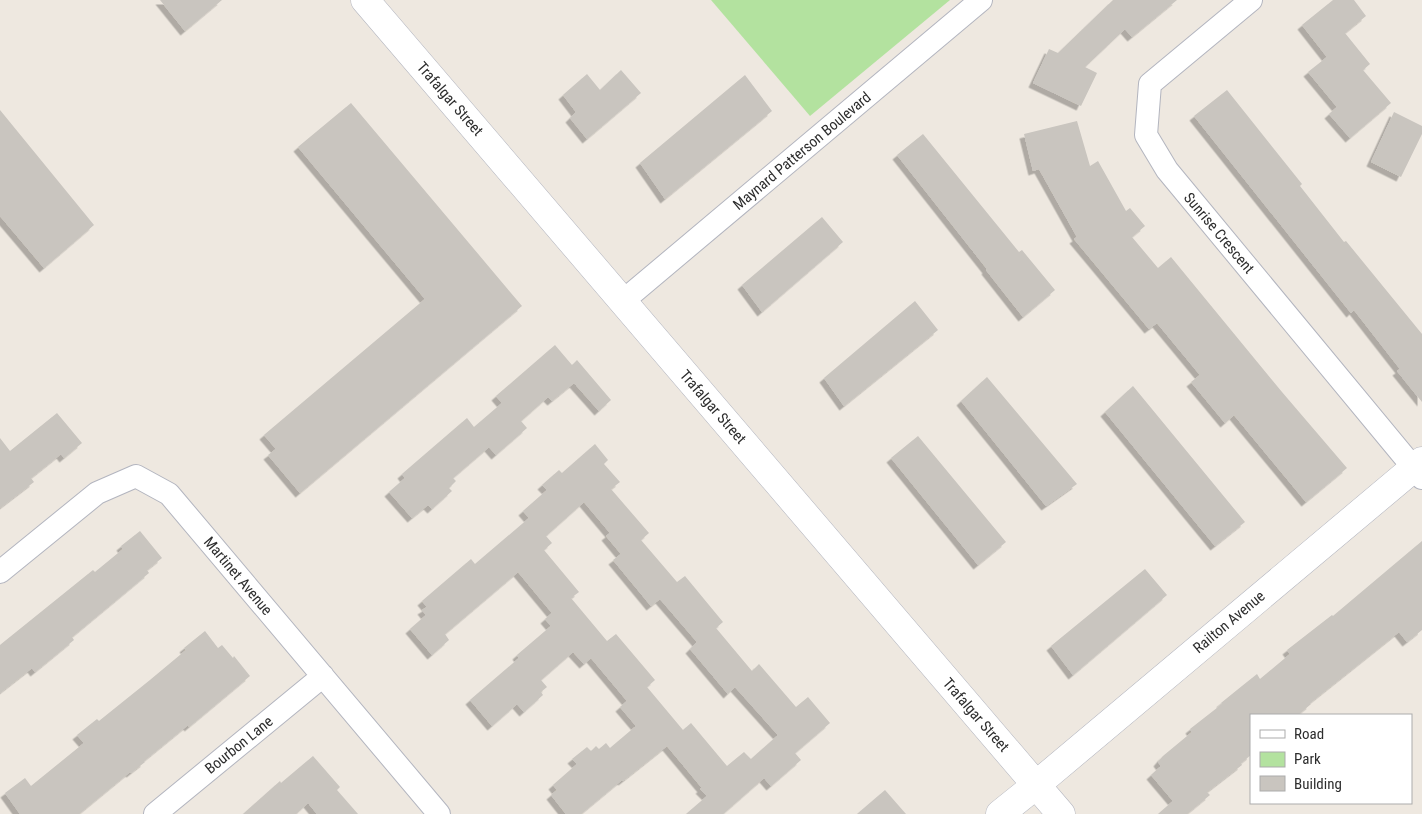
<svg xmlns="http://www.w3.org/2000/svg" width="1422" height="814" font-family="'Roboto Condensed',sans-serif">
<defs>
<filter id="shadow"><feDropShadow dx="-4.5" dy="4.5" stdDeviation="0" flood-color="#0004"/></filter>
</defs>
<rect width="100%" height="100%" fill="#eee8e0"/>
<path fill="#b3e29f" d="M711 0H950L810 116Z"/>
<path fill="#c9c5bf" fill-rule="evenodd" filter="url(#shadow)" d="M160 0H222L185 31Z
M1113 0H1177L1132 37 1125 29 1085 67 1097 73 1081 106 1033 83 1049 49 1058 53Z
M1333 0H1354L1366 16 1345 33 1370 64 1363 70 1391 103 1350 138 1329 114 1337 107 1308 72 1327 57 1302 25Z
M621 70 641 93 587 139 570 118 576 112 563 95 587 74 600 90Z
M745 75 772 111 665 199 640 163Z
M1227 90 1302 184 1300 186 1344 242 1346 241 1422 334V402L1397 371 1400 369 1354 310 1351 313 1194 116Z
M351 103 522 306 300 493 268 455 276 449 264 435 425 299 298 147Z
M0 110 94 225 44 268 0 216Z
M1394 112 1422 126V134L1401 177 1371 162Z
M1077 121 1090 166 1098 161 1126 211 1130 208 1145 226 1132 237 1158 268 1171 257 1282 392 1347 468 1306 502 1234 415 1225 423 1191 382 1200 375 1157 323 1149 329 1074 239 1077 237 1039 169 1033 171 1024 134Z
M923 134 1019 252 1022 250 1055 290 1023 317 986 270 987 269 897 155Z
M822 217 843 242 762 312 742 285Z
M915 301 938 330 844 406 824 378Z
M555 345 572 365 577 360 611 400 599 411 574 383 552 401 548 397 521 421 527 428 496 455 489 447 453 478 456 481 449 488 452 491 432 509 428 505 412 518 389 492 405 478 402 474 467 418 474 427 502 403 496 396Z
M987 377 1077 484 1046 506 961 401Z
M1133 386 1245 522 1215 546 1105 412Z
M57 413 82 443 64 458 61 454 31 478 34 482 0 508V438L10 451Z
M918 436 1006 542 978 565 891 458Z
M595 444 608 460 604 464 620 482 611 489 649 533 641 540 677 582 685 576 723 622 716 628 752 671 759 664 796 707 808 697 830 723 795 753 801 760 771 786 764 778 723 814H686L707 796 700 789 702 788 667 746 623 781 622 780 581 814H566L551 795 557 790 553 785 577 764 572 759 587 747 591 751 596 746 599 749 606 743 610 748 636 726 620 707 627 701 591 658 584 664 573 652 541 680 547 687 541 692 543 695 524 712 517 704 492 726 470 700 519 658 517 655 551 626 545 619 552 613 518 572 445 634 449 640 432 655 410 629 426 615 422 610 427 607 422 601 471 559 475 564 529 518 523 511 547 490 542 485 559 470 562 473ZM584 502 610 533 606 536 621 554 613 560 651 606 660 599 697 642 690 649 728 694 735 687 778 735 751 759 744 752 727 766 691 723 683 730 647 687 655 680 616 634 607 641 571 598 579 592 544 550 552 543 546 536Z
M140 531 162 558 147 570 149 573 72 637 74 640 35 672 32 668 0 693V645L93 570 95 572 123 549 121 546Z
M1422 541V630L1407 642 1399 632 1310 703 1311 704 1298 715H1251V755L1241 763 1242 765 1207 792 1210 795 1187 814H1158L1173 801 1151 775 1161 766 1158 762 1163 756 1192 732 1190 729 1222 704 1221 703 1242 686 1257 674 1260 679 1290 654 1287 650 1332 615 1333 616Z
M1145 569 1167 595 1073 675 1051 646Z
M205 631 218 648 222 645 233 658 234 656 250 676 189 727 188 725 144 761 145 762 131 773 130 772 79 814H20L5 793 25 778 31 786 84 743 77 735 97 719 99 721 150 680 186 650 184 648Z
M313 756 340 787 337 790 358 814H317L308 803 296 814H243L280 781 281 783Z
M885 790 906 814H857Z"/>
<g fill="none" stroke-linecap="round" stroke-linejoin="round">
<g stroke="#b3b5bf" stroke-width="24">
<path id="minor" d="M1251 0 1150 84 1146 135 1167 170 1422 478
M623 301 981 0
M0 572 97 493 136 476 169 494 439 814
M155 814 323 676"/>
</g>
<g stroke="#b3b5bf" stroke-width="29">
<path id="tertiary" d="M1000 814 1036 785 1422 461"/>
</g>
<g stroke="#b3b5bf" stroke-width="29">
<path id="secondary" d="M365 0 1061 814"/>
</g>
<use href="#minor" stroke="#fff" stroke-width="22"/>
<use href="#tertiary" stroke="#fff" stroke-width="28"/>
<use href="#secondary" stroke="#fff" stroke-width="28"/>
</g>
<g text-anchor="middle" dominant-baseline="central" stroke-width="4" stroke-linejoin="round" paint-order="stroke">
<g font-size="15" fill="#2d2d2d" stroke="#fff">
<text transform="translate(450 99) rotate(49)">Trafalgar Street</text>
<text transform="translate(802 151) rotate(-40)">Maynard Patterson Boulevard</text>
<text transform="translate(1219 233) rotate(50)">Sunrise Crescent</text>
<text transform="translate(713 407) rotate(49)">Trafalgar Street</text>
<text transform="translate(238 576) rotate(50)">Martinet Avenue</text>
<text transform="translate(1229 622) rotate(-40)">Railton Avenue</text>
<text transform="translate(976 715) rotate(49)">Trafalgar Street</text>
<text transform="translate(239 745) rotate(-39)">Bourbon Lane</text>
</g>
</g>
<rect x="1250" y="714" width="162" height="90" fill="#ffffff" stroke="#ababab"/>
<rect x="1260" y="730" width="25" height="8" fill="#ffffff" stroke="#ababab"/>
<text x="1294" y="739" font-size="15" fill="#2d2d2d">Road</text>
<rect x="1260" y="752" width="25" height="15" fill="#b3e29f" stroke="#ababab"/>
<text x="1294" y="764" font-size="15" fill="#2d2d2d">Park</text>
<rect x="1260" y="776" width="25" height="15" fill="#c9c5bf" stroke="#ababab"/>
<text x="1294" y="789" font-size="15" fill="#2d2d2d">Building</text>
</svg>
